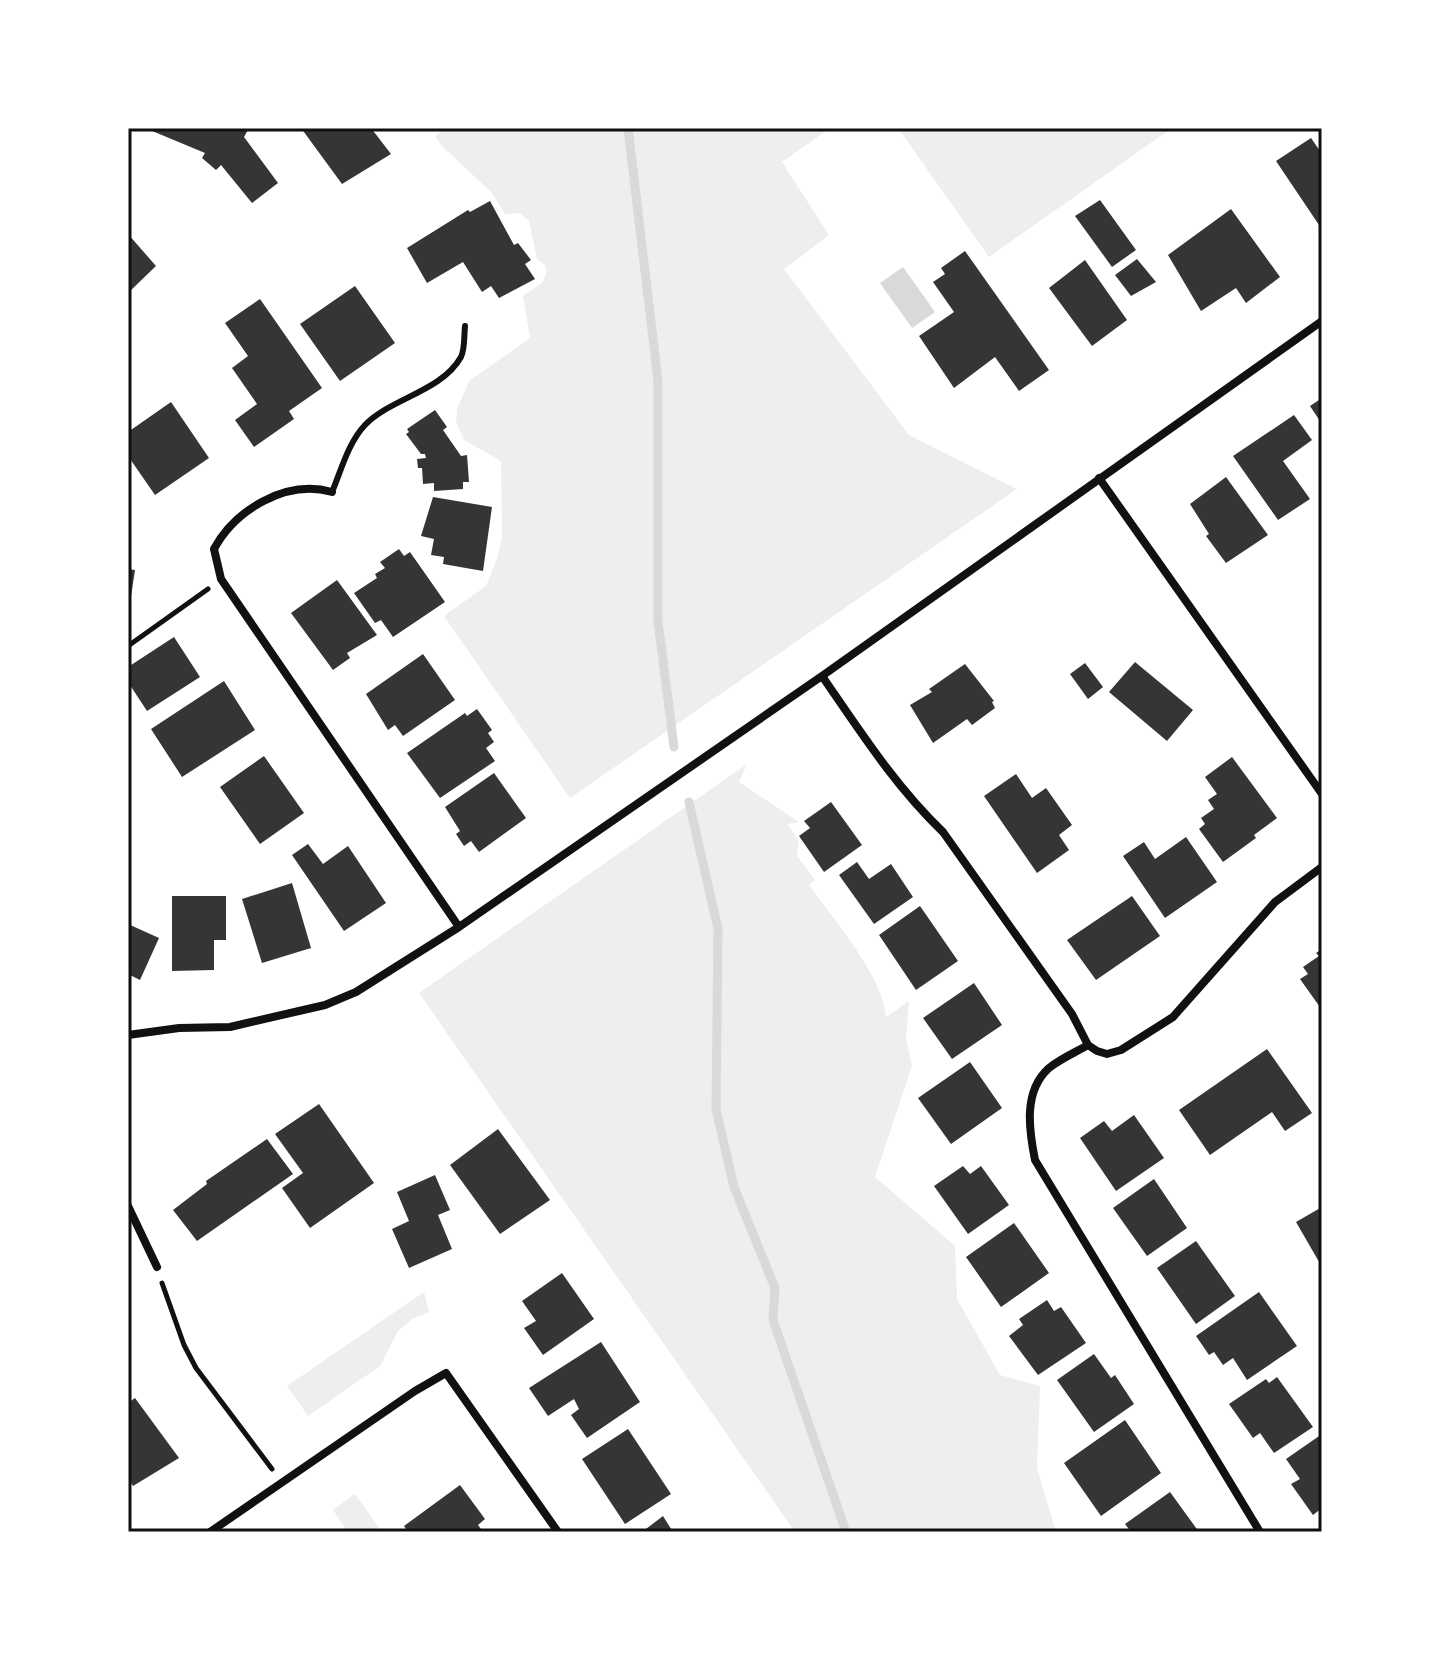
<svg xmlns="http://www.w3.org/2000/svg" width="1450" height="1660" viewBox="0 0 1450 1660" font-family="'Golos Text',sans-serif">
<rect width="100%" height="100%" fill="#fff"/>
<path fill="#eee" d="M446 128H830L782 162 829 235 784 269 909 435 1017 489 570 798 444 616 486 586 498 556 502 537 501 461 464 440 456 422 457 409 469 381 530 338 523 296 542 283 547 272 545 265 537 259 529 221 520 213 505 214 492 193 442 146 435 136Z
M898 128H1172L989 257Z
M747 764 739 782 799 822 788 824 799 841 797 856 815 880 809 885C833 918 884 978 886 1017L909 1001 906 1039 912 1066 875 1177 955 1246 957 1299 1000 1375 1040 1386 1037 1468 1056 1532H795L419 993Z
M424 1292 429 1312 412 1319 398 1331 380 1366 308 1416 287 1386Z
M355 1494 382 1532H348L333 1510Z"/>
<path fill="#d9d9d9" d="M903 267 935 312 912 328 880 283Z"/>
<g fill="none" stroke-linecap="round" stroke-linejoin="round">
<path stroke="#d9d9d9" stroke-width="9" d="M628 128 658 381V621L674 747
M689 802 718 929 716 1109 734 1187 775 1288 773 1320 846 1532"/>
</g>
<path fill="#353535" d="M145 128H249L244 137 278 183 252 203 221 165 216 170 202 158 205 153Z
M301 128H371L391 154 342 184Z
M1311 138 1322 154V223L1319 225 1276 161Z
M1100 200 1136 250 1112 267 1075 216Z
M490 201 514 245 518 243 531 260 525 264 535 279 499 298 491 286 482 292 463 262 427 283 407 248 468 210 470 212Z
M1231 209 1280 277 1246 303 1236 288 1201 311 1168 255Z
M128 234 156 266 128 293Z
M965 251 1049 370 1019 391 995 357 954 388 919 336 954 312 933 282 945 274 941 268Z
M1137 259 1156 282 1131 296 1115 275Z
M1085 260 1127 320 1092 346 1049 288Z
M355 286 395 343 340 381 300 324Z
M260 299 322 388 289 411 294 419 254 447 235 420 257 404 232 368 248 356 225 323Z
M1322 398V424L1310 406Z
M171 402 209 458 155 495 128 456V432Z
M435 410 447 427 443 430 461 456 467 455 469 482H463V489L434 491V483L423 484 422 468H418L417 459 426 458 425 454H421L406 434 409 432 407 429Z
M1294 415 1312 440 1283 461 1310 499 1278 520 1233 456Z
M1226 477 1268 535 1226 563 1206 536 1209 534 1190 504Z
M433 497 492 507 483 571 443 564 444 557 431 555 434 539 421 536Z
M399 549 404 556 410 552 445 602 393 637 381 620 375 623 354 593 377 578 375 574 385 568 380 562Z
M128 569 135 570 130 603H128Z
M337 580 377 635 347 653 350 658 333 670 291 613Z
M174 637 200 677 147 711 128 682V667Z
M423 654 455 700 403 736 395 725 388 730 366 694Z
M1135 662 1193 710 1167 741 1109 692Z
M1085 663 1103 687 1088 699 1070 674Z
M965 664 994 701 992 702 995 708 972 725 967 719 933 743 910 705 932 692 929 689Z
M224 681 255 730 182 777 151 729Z
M477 709 492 730 488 733 494 742 486 748 495 761 440 798 407 753 465 713 467 716Z
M264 756 304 813 260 844 220 787Z
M1232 757 1277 818 1254 835 1256 838 1223 862 1199 829 1205 824 1201 818 1214 809 1208 800 1217 794 1205 777Z
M494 773 526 818 479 852 471 841 464 846 456 834 460 831 445 807Z
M1016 774 1032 798 1046 788 1072 825 1059 835 1069 850 1037 873 984 796Z
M831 802 862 845 824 872 799 836 810 828 804 821Z
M1186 837 1217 882 1165 918 1123 856 1144 842 1155 859Z
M308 844 323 864 348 846 386 903 344 931 292 855Z
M857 862 869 879 891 864 913 897 874 924 839 875Z
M292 883 311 948 262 963 242 899Z
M172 896H226V940H214V970L172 971Z
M1132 896 1160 936 1096 980 1067 940Z
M920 906 958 961 916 990 879 935Z
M128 924 159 938 140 980 128 974Z
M1322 949V1010L1300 979 1308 974 1303 967 1319 956 1316 953Z
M974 983 1002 1025 952 1059 923 1018Z
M1267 1049 1312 1113 1285 1131 1272 1112 1210 1155 1179 1110Z
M970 1062 1002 1108 951 1144 918 1098Z
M319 1104 374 1183 310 1228 282 1188 303 1173 275 1134Z
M1134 1115 1164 1158 1116 1191 1080 1138 1104 1121 1112 1131Z
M498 1129 550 1200 500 1234 450 1165Z
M267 1139 293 1174 197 1241 173 1210 207 1184 206 1181Z
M963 1166 970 1174 981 1166 1009 1205 968 1234 934 1186Z
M435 1175 450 1210 438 1215 452 1249 409 1268 392 1229 409 1221 397 1192Z
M1154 1179 1187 1228 1147 1256 1113 1208Z
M1322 1207V1267L1296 1222Z
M1014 1223 1049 1273 1001 1307 966 1257Z
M1196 1241 1235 1296 1196 1324 1157 1268Z
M562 1273 594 1319 543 1355 524 1328 536 1321 522 1301Z
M1259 1292 1297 1346 1247 1380 1233 1358 1223 1365 1214 1352 1209 1355 1196 1336Z
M1047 1300 1054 1311 1061 1307 1086 1343 1038 1375 1009 1336 1023 1325 1019 1319Z
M601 1342 640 1402 587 1438 571 1415 579 1409 574 1399 548 1416 529 1388Z
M1094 1354 1111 1378 1115 1375 1134 1404 1094 1432 1057 1380Z
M1277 1377 1313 1427 1274 1453 1260 1433 1253 1438 1229 1404 1266 1379 1269 1383Z
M135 1398 179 1458 133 1486 128 1478V1403Z
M1125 1420 1161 1473 1101 1516 1064 1463Z
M628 1429 671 1494 625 1524 582 1459Z
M1322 1434V1508L1313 1515 1291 1484 1300 1479 1286 1459Z
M460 1485 485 1519 478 1525 483 1532H408L404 1526Z
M1170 1492 1199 1532H1131L1125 1524Z
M663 1516 673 1532H642Z"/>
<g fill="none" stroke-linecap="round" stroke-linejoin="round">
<path stroke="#111" stroke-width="5" d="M128 646 208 589
M162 1283 184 1345 196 1368 272 1469"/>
<path stroke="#111" stroke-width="6" d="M332 492C341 471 348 443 365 425 391 398 441 392 461 357 465 349 464 335 465 326"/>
<path stroke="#111" stroke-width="8" d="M1099 478 1322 794
M332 492C286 479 235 510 214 549L221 579 459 927
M822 676C860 731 895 786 943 832L1072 1014 1088 1045 1097 1051 1107 1054 1121 1050 1173 1017 1275 902 1322 867
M128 1035 179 1028 230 1027 325 1005 356 992 459 927 822 676 1322 321
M1088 1045C1076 1052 1060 1059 1049 1068 1023 1091 1029 1130 1035 1160L1260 1532
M128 1206 157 1267
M210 1532 415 1391 446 1373 558 1532"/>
</g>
<rect width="1450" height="1660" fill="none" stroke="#ffffff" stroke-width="260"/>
<rect x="130" y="130" width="1190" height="1400" fill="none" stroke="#111" stroke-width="3"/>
</svg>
